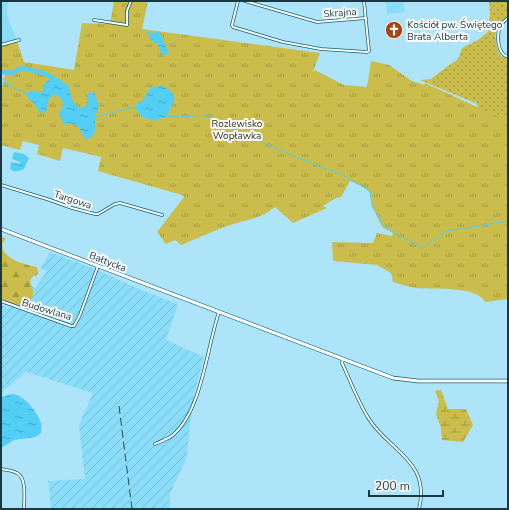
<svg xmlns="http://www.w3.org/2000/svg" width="509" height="510" viewBox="0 0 509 510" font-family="'Nunito Sans',sans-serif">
<defs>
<pattern id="industrial-furrows" width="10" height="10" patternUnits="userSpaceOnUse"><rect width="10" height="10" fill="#8adcf9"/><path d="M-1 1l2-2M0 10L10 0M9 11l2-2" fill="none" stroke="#76bed7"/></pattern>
<pattern id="grass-dots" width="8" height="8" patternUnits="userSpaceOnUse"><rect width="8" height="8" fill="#cabd4c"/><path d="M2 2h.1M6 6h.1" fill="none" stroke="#a39b41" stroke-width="1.8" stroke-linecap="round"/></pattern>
<pattern id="forest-firs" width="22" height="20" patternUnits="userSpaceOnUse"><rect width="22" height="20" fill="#cabd4c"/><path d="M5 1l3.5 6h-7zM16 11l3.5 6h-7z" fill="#a39b41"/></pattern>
<pattern id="wetland-marsh" width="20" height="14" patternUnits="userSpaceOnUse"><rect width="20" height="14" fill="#cabd4c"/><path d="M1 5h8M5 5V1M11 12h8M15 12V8" fill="none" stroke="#a39b41"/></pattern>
<pattern id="park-tufts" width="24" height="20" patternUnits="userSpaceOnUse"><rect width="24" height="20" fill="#cabd4c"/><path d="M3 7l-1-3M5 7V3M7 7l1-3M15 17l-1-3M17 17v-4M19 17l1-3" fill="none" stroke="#a39b41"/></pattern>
<pattern id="water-ripples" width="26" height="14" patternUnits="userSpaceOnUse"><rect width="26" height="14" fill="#53cef6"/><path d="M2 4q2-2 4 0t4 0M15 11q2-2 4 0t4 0" fill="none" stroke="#44a8c9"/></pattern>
</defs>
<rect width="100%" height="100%" fill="#ade4f9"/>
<path fill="#8adcf9" d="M1 1H8L7 15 17 41 1 45Z
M386 1H403L405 12 387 14Z"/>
<path fill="url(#industrial-furrows)" d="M50 252 97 270 146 292 178 304 166 340 204 357 192 403 187 457 170 494V509H51L48 481 85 479 79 425 93 393 26 372 1 393V305L8 308 29 285 35 288 47 271 41 268Z"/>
<path fill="url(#grass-dots)" d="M489 1H508V17L502 21 495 35C497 44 496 57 508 59V132L479 110 476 102 475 103 420 80 431 79 449 65 456 61 459 57 462 48 478 40 488 32 490 17Z"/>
<path fill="url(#forest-firs)" d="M1 237 6 238 2 245C4 260 24 264 37 267L38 273 37 275 32 277 30 281C34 296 35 290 29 306L31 312 1 300Z"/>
<path fill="url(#wetland-marsh)" d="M441 390 448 409H466L473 425 463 442 442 440 441 428 436 414 439 401 435 391Z"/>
<path fill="url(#park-tufts)" d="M114 1H148L142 29 320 53 313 72H314L315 70 344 85 367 87 371 61 389 65 412 81 424 85 425 83 499 117 505 118 508 124V299L485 302C476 285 435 290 417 288 409 287 401 284 393 282L391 273 377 265 333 261 332 242 373 243 377 233 392 236 393 233 382 227 373 208 370 193 364 187 350 181 341 197 336 198 323 206 327 208 293 223 275 207C261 219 244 220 227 226 211 232 196 239 181 245L175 240 166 244 157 232 184 197 182 195 98 171 101 157 63 148 60 161 37 154 39 145 23 141 20 150 1 145V94L5 73 1 72V45L17 41 24 62 74 70 82 23 110 24Z"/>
<path fill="url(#water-ripples)" d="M150 31 152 34 158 31 164 39V42L169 53 163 56 157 43H154L151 40 147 32Z
M52 77 58 78 69 86C71 96 71 103 81 108L87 105 88 93 94 92 99 105 95 117V131L92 137 86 140C80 130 77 120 64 125L59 113C66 105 63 98 54 94L49 99 46 112 40 113 34 103 28 99 26 93 32 90 38 93 43 91V85Z
M162 85 172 92 175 99 167 116 155 121 142 117 134 107 144 99 150 88Z
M14 152 24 154 29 158 24 169C19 171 14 173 10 169L11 162 20 164V162L12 159Z
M12 394C24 395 37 411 41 423 42 426 41 429 41 433L35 437 14 440 1 448V397Z"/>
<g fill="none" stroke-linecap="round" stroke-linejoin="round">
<path stroke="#53cef6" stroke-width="1" d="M1 77 10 86 27 93
M166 116 179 117 208 115 240 133 313 164 341 174 370 191 372 206 386 228 422 248 447 231 508 221
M95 117 134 107"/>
<path stroke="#53cef6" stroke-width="4.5" d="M1 72 12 73 22 68 43 73 52 77"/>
<defs>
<path id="minor" d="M238 1 232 25 233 27 283 42 321 49 367 52 369 51 364 1
M245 1 317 22 366 18
M508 18C505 20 503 22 501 25 496 34 497 54 508 57
M94 20 127 25V11L131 1
M1 45 19 40
M1 185 50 200 72 208 95 214H98L115 204 120 203 162 215
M1 301 71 326H74L80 315 98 266
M343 359 342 363C351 382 358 402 369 419 389 451 431 461 419 509
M155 444C161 441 169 439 174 434 202 409 207 347 219 312
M1 469C6 470 12 470 17 473 27 478 24 499 24 509"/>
<path id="secondary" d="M1 229 393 378 418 381H508"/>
</defs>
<use href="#minor" stroke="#126178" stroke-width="3.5"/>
<use href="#secondary" stroke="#126178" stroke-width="4.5"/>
<use href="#minor" stroke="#fff" stroke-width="2"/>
<use href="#secondary" stroke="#fff" stroke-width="3"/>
<path stroke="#2b4c57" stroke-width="1" stroke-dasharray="8 4" stroke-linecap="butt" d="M119 406 132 509"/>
</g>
<defs>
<symbol id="church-disc" viewBox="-11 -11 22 22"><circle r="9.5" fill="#a84411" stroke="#fbfbfb"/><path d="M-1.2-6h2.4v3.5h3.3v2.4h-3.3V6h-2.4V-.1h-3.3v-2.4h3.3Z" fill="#fff"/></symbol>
</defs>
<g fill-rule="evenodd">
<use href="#church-disc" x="384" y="20" width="20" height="20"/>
</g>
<g text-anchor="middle" stroke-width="4" stroke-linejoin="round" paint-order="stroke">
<g font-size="10" fill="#1a3842" stroke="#fbfbfb">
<text transform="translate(340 12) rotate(-4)" y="4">Skrajna</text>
<text transform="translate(73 199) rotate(18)" y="4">Targowa</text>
<text transform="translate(108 261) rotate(21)" y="4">Bałtycka</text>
<text transform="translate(47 309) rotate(17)" y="4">Budowlana</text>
</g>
<g font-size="10" fill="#1a3842" stroke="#fbfbfb" text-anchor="start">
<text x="407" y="28">Kościół pw. Świętego<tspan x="407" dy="12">Brata Alberta</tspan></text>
</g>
<g font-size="10" fill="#36341d" stroke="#fbfbfb">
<text x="237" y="127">Rozlewisko<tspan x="237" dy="12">Wopławka</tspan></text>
</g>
</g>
<rect width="509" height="510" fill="none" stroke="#1a3842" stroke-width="4"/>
<path d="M369 490v6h74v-6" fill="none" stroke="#1a3842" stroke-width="2"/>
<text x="375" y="490" font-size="12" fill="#1a3842" stroke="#fbfbfb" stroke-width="3" paint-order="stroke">200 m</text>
</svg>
